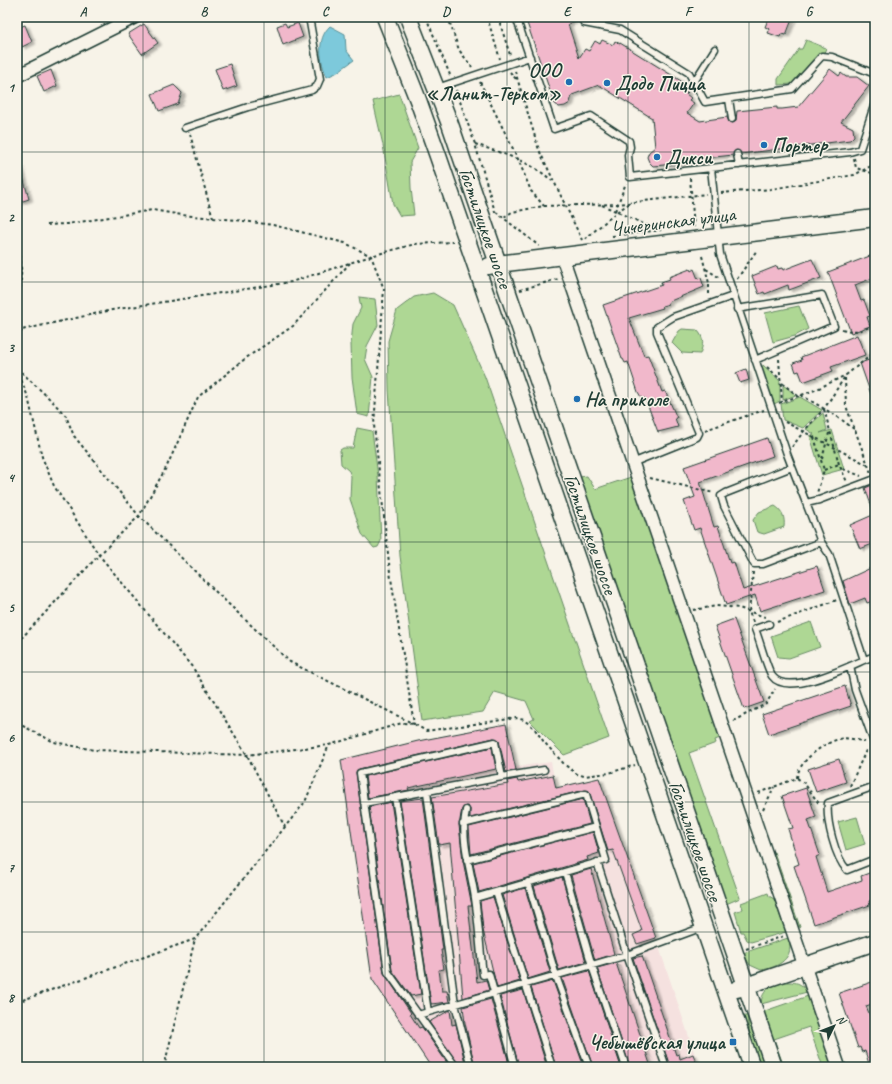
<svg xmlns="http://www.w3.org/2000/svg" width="892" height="1084" viewBox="0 0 892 1084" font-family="Caveat,sans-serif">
<defs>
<filter id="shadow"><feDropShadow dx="3.5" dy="2" stdDeviation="1" flood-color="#0004"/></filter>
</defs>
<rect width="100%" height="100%" fill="#f7f3e8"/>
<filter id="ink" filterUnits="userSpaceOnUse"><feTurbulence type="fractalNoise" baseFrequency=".025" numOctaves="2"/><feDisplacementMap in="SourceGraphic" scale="8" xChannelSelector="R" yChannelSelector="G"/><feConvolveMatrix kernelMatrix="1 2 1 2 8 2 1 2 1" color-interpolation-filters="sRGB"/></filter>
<g filter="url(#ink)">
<path fill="#f5e1df" d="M506 724 515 767 551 762 556 788 599 778 656 938 699 1067H431L372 979 344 771 418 741Z"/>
<path fill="#aed794" stroke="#668a64" d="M806 40 826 48 824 53C809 58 804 74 792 84L778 85V79L799 49H802Z
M399 94 418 148 410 162 411 188 414 215 400 216 393 204 383 145 373 101Z
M433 293 453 305 485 377 609 738 564 755 530 721 534 719 526 701 495 692 483 712 422 721 400 556 389 390 388 341 397 310 414 297Z
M359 297 375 299 378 325 367 346 365 359 373 377 369 417 357 414 352 377 351 344 353 324 361 308Z
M799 306 808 329 795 336 773 342 765 313Z
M682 329 697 330C705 338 703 345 700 354L682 353 672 343 679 331Z
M763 365 780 381V401L774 404 762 371Z
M783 385 796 395 783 400Z
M800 397 822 410 803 428 783 420 781 404Z
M823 413 827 430 820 433 832 430 844 469 822 475 810 436 814 434 806 429Z
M357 428 372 431 378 476 381 541 378 547 374 548 362 534 350 499 351 476 349 471 341 464 340 450 343 448H353Z
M587 476 595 489 631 477 720 738 715 740 716 743 689 753 740 898 726 904 579 477Z
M775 506C783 511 785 518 784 527L764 534 757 532 753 520 759 512Z
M811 622 820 647 789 658 778 657 771 636Z
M857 817 865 844 846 850 838 822Z
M774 852 800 927 797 928 771 853Z
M768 893 769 896 774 899 786 932 751 942 747 940 743 932H741L735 912 743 909 741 903Z
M788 938C796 957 778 968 761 970L750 965 743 953Z
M785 982C794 982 802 982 807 992L761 1004C762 988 772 986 785 982Z
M808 996 833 1067H823L809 1027 774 1039 784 1067H781L762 1012Z
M749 1015 767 1067H759L742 1017Z"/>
<path fill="#7dc9db" stroke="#579198" d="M330 26 345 34 346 50 354 60 336 73 327 77C320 62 316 39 330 26Z"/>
<path fill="#f1b8cb" stroke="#1f3d34" filter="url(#shadow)" d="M525 17H577V20L568 24 579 58 585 49 589 51 595 41 600 44 602 40 613 45 615 41 620 44V43L681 81 680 83 685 86 683 89 688 92 686 94 691 98 689 100 694 103 687 113 700 121 727 117 729 122 732 123 736 120 737 111 777 107V109H782L798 107 830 69 839 76 841 73 846 77H857L869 86 841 122 853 128 854 136 850 140 741 154 737 150 733 155 706 158V161L653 166 649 162 647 157 649 152 655 147 652 118 599 85 572 95 570 103 565 106 559 107 554 103Z
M769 17H793L786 35 781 34 780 37 768 33 770 29 765 27Z
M285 23 287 27 298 23 303 37 283 45 277 26Z
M144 24 158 43 142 54 128 34Z
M25 25 32 42 22 47 17 36V28Z
M230 64 237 86 223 91 215 69Z
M51 70 57 86 44 92 37 76Z
M174 85 182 93 178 104 159 111 152 94Z
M20 166 29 199 17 203V167Z
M875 254V277L855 285 861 301 864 300 870 316 867 317 870 326 851 333 828 272Z
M812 259 821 278 789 290 788 285 765 294 764 292 759 294 752 276 777 266 778 269 782 268 783 270Z
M690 269 691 271 694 269 698 279 701 278 704 287 668 302 669 304 662 306 663 308 629 318 644 356 648 355 662 392 665 391 677 418H675L678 427 658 432 645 398 642 399 638 392 628 362 625 363 623 359H622L603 305 662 285 661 282 670 279 669 277Z
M857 335 865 355 831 367 833 371 803 382 799 371 796 372 793 363 802 360 801 357Z
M875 358V403H874L860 363Z
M746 369 749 380 740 383 736 373Z
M767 438 773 456 700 482 714 527 718 526 730 563 734 562 743 590 817 566 825 590 760 611 755 595 726 605 700 528 694 530 684 501 695 497 684 467Z
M875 484V512L874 513 865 488Z
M875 514V543L860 549 850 525Z
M875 566V600L867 603 865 598 850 604 843 581Z
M734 619 764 702 744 709 715 626Z
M845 686 851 706 769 734 762 714Z
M506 724 516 770 506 772 499 741 494 738 359 769 356 772 384 973 411 1013 410 1014 419 1028 422 1027 450 1067H431L372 979 341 760 418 741Z
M492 747 496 769 408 788 409 790 368 798 365 776Z
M839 759 846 782 816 792 808 769Z
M553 775 556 788 599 778 656 938 637 944 633 935 642 931 613 850 608 851 589 791 585 790 470 818V809L465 806 462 809 459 825 463 861 472 906H468L477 982 486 980 489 990 463 998 450 843 439 845 432 797 508 784 507 781 517 779 518 782Z
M806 788 816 817 808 820 820 855 816 857 827 892 862 880 861 876 875 871V899L869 901 870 905 814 924 794 866 799 864 788 829 793 828 782 796Z
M423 798 443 950H441L444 969 439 970 442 991H447L449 1002 431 1004 400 801Z
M583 799 590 824 471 854 469 827Z
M391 802 421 994 411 996 392 970 369 807Z
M593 832 599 853 587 857 588 860 479 892 473 863Z
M591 869 614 954 595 960 571 875Z
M562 877 586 962 559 970 534 886Z
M525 888 550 972 528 979 502 895Z
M493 897 520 981 497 988 483 930 480 901Z
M642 956 676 1055 679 1054 680 1059 693 1054 698 1067H670L633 958Z
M616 963 651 1067H630L597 968Z
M589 971 621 1067H593L562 978Z
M553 981 584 1067H556L531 987Z
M875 981V1003L866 1006 875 1027V1067H870L865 1051 862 1052 860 1047 858 1048 839 993Z
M523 990 547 1067H519L500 996Z
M491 999 510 1067H475L465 1023 463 1007Z
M450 1010 452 1025 456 1024 466 1067H460L429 1022Z"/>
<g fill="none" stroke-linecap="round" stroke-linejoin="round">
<defs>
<path id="lane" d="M516 17 554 129 591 116 629 141 630 147 628 155 630 177 711 168 720 254 787 454 806 503 819 500 875 479
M581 17 584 23 620 30 689 73 705 102 792 89 822 56 832 57 875 74
M694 82 715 49
M437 88 530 57
M729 99 732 119
M185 128 248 107 312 90 317 86 320 79 309 17
M737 154 739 165
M711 168 850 152 860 149 875 103
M737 309 822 295 834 326 755 360
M632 463 697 437 699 433 657 332V327L673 317 733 296
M792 467 726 493 721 496 724 506 754 564H763L821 542
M806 503 821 542 829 554 864 660 875 656
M769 624 755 629C760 641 766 666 772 676 787 697 846 668 864 660
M850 666 855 690 875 745
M875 786 828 803C826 821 835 857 847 870L875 859
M427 792 455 1004 471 1067
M395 797 428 1012
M364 803 502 777
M466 810C460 840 471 869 475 898 479 924 480 950 483 975L489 974 515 1067
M463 824 586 794 606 860 475 898
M467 860 596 827
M597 862 627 955 666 1067
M565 872 592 966 626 1067
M528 882 556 976 589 1067
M496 892 552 1067
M418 1015 627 955 703 927
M456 1067 388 972 360 773 495 742 502 777 544 770"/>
<path id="street" d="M17 76 135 17
M562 256 839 1067"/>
<path id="secondary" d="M385 17 418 100 438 156 752 1067
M408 17 450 124 774 1067
M489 266 498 264 875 218
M737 989 875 942"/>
</defs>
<use href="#lane" stroke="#1f3d34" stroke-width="9"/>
<use href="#street" stroke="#1f3d34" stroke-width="15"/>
<use href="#secondary" stroke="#1f3d34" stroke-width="19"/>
<path stroke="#1f3d34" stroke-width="2" stroke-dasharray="3 3" stroke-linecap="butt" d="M426 17 450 75
M448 17 459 50 472 67
M487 17 500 59
M498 17 510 55
M515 71 539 150 582 240
M510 72 516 79
M480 82 518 159 531 191 544 206
M456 90 475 144 496 215
M190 134 213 218
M475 144C503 154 531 161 552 181
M854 158 856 168 875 174
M690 178 694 227
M721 193 771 189 854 175 875 164
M602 205 655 229
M615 211 626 183
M496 212 539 246
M504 217 512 212 544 206 618 204 706 194
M17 231C22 259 23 283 17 311
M612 236 661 230
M585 239 618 211 630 203
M702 256 709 283V296
M706 269 720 278
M737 279 757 250
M520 290 558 279
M842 329C855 333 863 330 875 325
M17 331 112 310 291 282 371 256 415 244 453 242
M17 336 22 331
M779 359 782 402
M767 367 780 379
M17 368 52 401 66 416 74 436 139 516 217 593 290 662 414 724 390 572 374 425 384 289 371 256 345 243 273 225 236 220 182 215 153 210 67 224 45 225
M17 369 28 397 42 457 54 486 99 555 193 668 247 755 285 827
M845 378 846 406 871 473
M782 383 798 396
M801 395 838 417 854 429
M779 403 815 390 846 375
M824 409 839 464 847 482
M785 422 868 465
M705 430 764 410
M814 437 824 470 817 493
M792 447 804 431 824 409 846 375 875 352
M822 459 829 433
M843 469 861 476
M824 470 839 464
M650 478 714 493
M753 572 749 612 753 622
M693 610 716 606 739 608 765 617
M777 622 837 600
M17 643 99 555 139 516 167 466 198 397 246 358 293 326 350 263
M733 721 766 704 775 689
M17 723 54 742 94 750 247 755 329 745
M797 778C798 761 824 743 839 739 846 737 858 740 865 742
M850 786 867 748
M758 793 797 778 804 783 820 805
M763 810 774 787
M746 949 784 936
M17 1002 195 939 305 802 329 745 402 723 414 724 426 731 516 718 524 720 534 728 544 742 565 765 577 774 584 776 609 773 635 765
M164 1067 195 939"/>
<use href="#lane" stroke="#f7f3e8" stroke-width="6"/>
<use href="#street" stroke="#f7f3e8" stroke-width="12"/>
<use href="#secondary" stroke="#f7f3e8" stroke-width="16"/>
</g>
</g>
<path fill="none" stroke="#1f3d34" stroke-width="1" stroke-opacity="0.55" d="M143 17V1067M264 17V1067M385 17V1067M507 17V1067M628 17V1067M749 17V1067M17 152H875M17 282H875M17 412H875M17 542H875M17 672H875M17 802H875M17 932H875"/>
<g fill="#1f6fb2" stroke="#f7f3e8" stroke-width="1.5">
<circle cx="569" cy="82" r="4"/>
<circle cx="607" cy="83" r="4"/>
<circle cx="764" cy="145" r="4"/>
<circle cx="657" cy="157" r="4"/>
<circle cx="577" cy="399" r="4"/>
<rect x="729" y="1038" width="8" height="8" rx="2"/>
</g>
<g text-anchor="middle" stroke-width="3" stroke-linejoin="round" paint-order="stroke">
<g font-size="20" font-weight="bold" fill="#1f3d34" stroke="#f7f3e8" text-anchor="start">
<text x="561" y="77" text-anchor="end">ООО<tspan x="561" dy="23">«Ланит-Терком»</tspan></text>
<text x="615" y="90">Додо Пицца</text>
<text x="772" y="152">Портер</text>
<text x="665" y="164">Дикси</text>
<text x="585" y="406">На приколе</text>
<text x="725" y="1049" text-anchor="end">Чебышёвская улица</text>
</g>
<g font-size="20" fill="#1f3d34" stroke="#f7f3e8">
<text transform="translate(673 221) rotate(-7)" y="7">Чичеринская улица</text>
<text transform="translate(486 228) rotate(71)" y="7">Гостилицкое шоссе</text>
<text transform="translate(591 534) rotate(71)" y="7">Гостилицкое шоссе</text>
<text transform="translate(696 841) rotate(71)" y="7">Гостилицкое шоссе</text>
</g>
</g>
<rect width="892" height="1084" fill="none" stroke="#f7f3e8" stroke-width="44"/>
<g transform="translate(834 1026) rotate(47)" stroke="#f7f3e8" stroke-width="3" paint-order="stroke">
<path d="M0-3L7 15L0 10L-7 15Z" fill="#1f3d34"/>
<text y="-6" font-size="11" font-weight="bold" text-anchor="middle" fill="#1f3d34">N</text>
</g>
<rect x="22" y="22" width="848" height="1040" fill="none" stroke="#1f3d34" stroke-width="1.5"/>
<g font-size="13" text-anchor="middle" font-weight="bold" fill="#1f3d34">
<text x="83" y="16">A</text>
<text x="204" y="16">B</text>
<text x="325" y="16">C</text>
<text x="446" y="16">D</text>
<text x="567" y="16">E</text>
<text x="688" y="16">F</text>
<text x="809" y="16">G</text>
<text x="11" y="92">1</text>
<text x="11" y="222">2</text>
<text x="11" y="352">3</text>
<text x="11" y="482">4</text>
<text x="11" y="612">5</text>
<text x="11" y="742">6</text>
<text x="11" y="872">7</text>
<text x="11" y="1002">8</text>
</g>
</svg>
